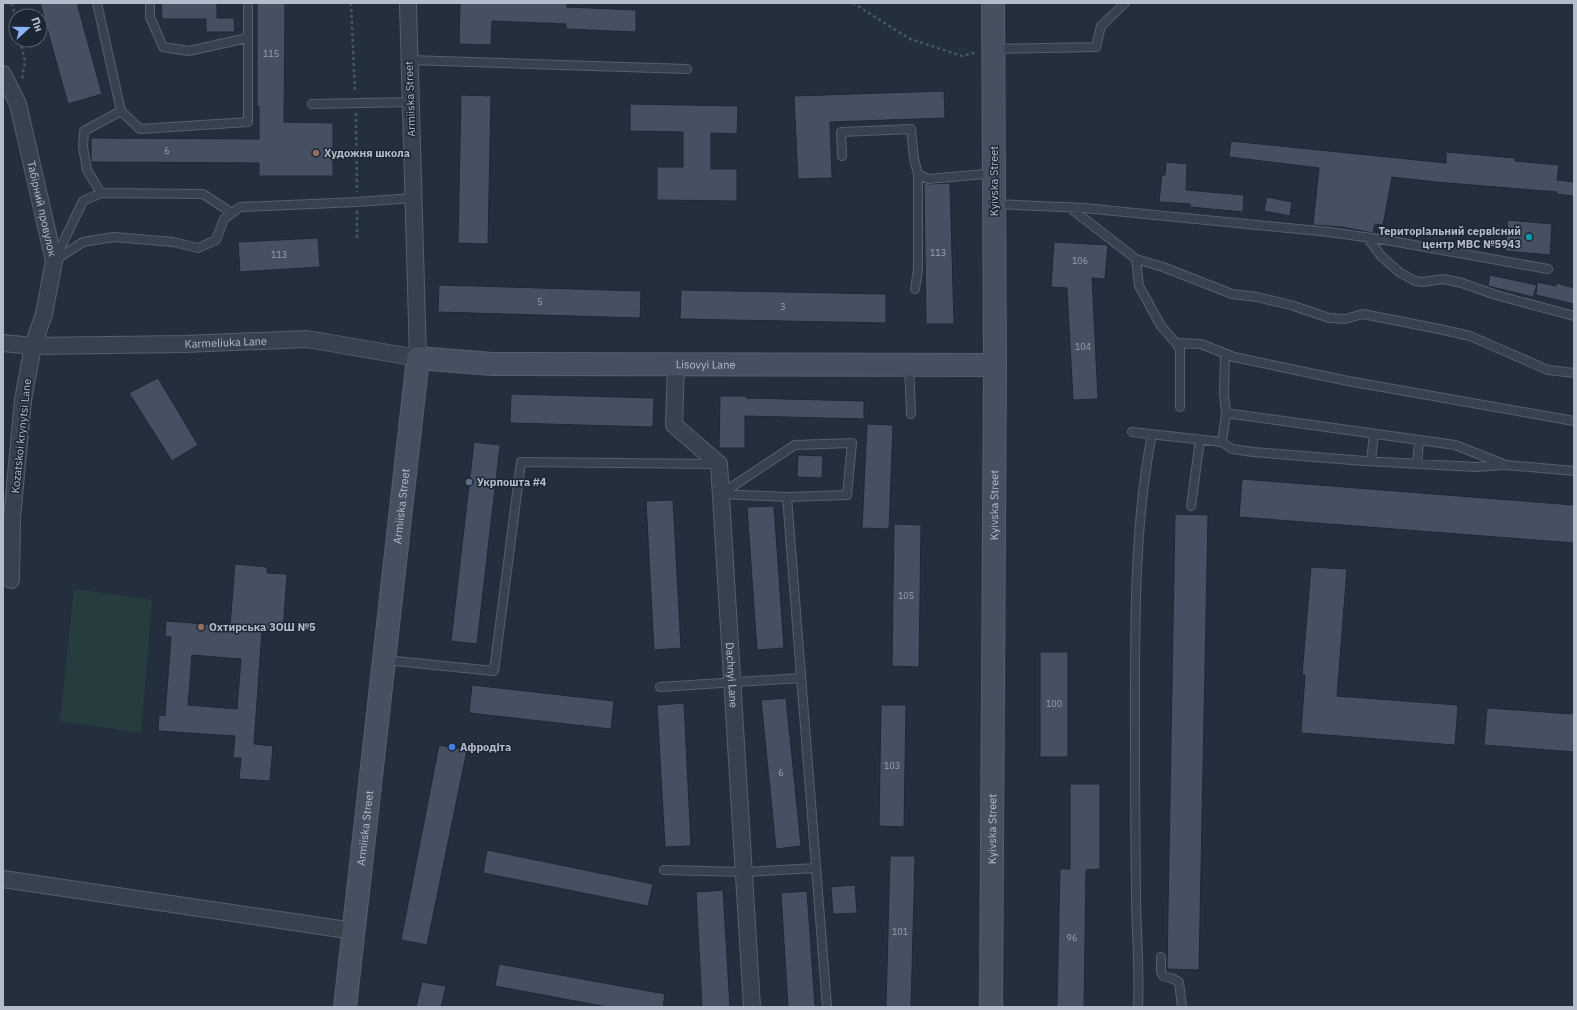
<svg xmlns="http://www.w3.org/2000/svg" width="1577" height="1010" viewBox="0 0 1577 1010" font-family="'IBM Plex Sans',sans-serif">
<rect width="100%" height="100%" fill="#242f3e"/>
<path fill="#263c3f" d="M74 589 152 600 141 733 60 721Z"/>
<path fill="#455162" stroke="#1f2835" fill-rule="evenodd" d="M40 3H77L102 94 68 104Z
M161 3H217V18H234L235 32H206V19H162Z
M257 3H285L284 122 333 123V176H259V163L91 162V138L259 139V106H257Z
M460 3H567V7L636 10V32L566 29V24L492 21 491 45 459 44Z
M944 91 945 118 830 122 832 178 798 179 794 96Z
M461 95 491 96 488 244 458 243Z
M630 104 738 106 737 134 711 133V169H737V201L657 200V167H683V132L630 131Z
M1231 141 1446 163V152L1515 158V161L1559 165 1557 180 1574 182V196L1556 194 1557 192 1436 182 1392 177 1383 225 1375 224 1373 233 1342 227 1313 225 1319 168 1229 157Z
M1166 162 1187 164 1186 190 1244 195 1243 212 1190 207V204L1159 202 1162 175H1165Z
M924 183 928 184 950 183 954 324H926Z
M1267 197 1292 202 1290 216 1264 211Z
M1508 220 1552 224 1550 255 1505 251Z
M318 238 320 267 240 272 238 242Z
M1054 242 1108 245 1105 279 1092 278 1098 399 1073 400 1067 288 1051 287Z
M1490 275 1537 285 1533 297 1488 286Z
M1537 282 1556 286 1557 283 1574 288V304L1536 295Z
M439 285 641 291 640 318 438 312Z
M681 290 886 294V323L680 319Z
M158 378 198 445 172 461 129 393Z
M511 394 654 398 653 427 510 423Z
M720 396H746V398L864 401V419L745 416V448H719Z
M867 424 893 425 889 529 862 528Z
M474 442 500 445 477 644 451 641Z
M798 455 823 456 822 478 797 477Z
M1242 479 1574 505V543L1239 517Z
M673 500 681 648 654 650 646 501Z
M774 506 784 648 757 650 747 507Z
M1175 514 1208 515 1199 970 1167 969Z
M894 524 921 525 919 667 892 666Z
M235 564 267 567V573L287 574 283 632 262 630 254 744 273 746 270 781 239 779 241 758H233L235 736 158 731 159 715 165 716 171 637 165 636 166 621 230 626ZM192 655 241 659 237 709 188 705Z
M1311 567 1347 569 1337 696 1458 705 1455 745 1301 733 1305 675H1302Z
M1040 652H1068V757H1040Z
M472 685 614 701 611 729 469 713Z
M786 698 801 846 776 849 761 700Z
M684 703 691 846 665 847 657 705Z
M881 705H906L904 827 879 826Z
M1487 708 1574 714V752L1484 745Z
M439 745 467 750 427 945 401 940Z
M1070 784H1100V869L1086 870 1084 1007H1057L1060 869H1070Z
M487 850 653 884 648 906 483 873Z
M890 856H915L911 1007H886Z
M855 885 857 913 833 914 831 887Z
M723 890 730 1007H702L696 892Z
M807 891 815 1007H788L781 893Z
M499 964 665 994 663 1007H607L495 986Z
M422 982 446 986 441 1007H416Z"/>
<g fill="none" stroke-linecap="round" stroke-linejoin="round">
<defs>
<path id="lane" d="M97 3 121 111 140 129 248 122V3
M150 3V17L163 47 189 51 247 38
M994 49 1096 47 1101 26 1125 3
M409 60 687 69
M312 104 411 102
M842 156 841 132 911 129 914 159 918 174 928 179 985 174
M101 193 87 170 83 147 84 131 121 111
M995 204 1084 208 1329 232 1386 240 1548 269
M1069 207 1136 259 1163 267 1232 294 1257 297 1291 305 1329 318 1345 319 1363 314 1439 329 1470 336 1548 370 1574 373
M1367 237 1381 256 1399 272 1415 281 1423 282 1443 279 1462 283 1496 295 1574 316
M55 259 83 201 101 193 203 194 232 213
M1136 259 1139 286 1161 326 1176 343 1201 344 1234 357 1348 381 1574 421
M54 261 83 242 114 237 173 242 198 248 216 240 224 219 240 207 357 202 413 198
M915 289 918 269V174
M1176 343 1180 349V407
M909 365 911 414
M1226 413 1455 445 1506 465 1574 471
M1132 432 1222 442 1226 413 1224 394 1225 354
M1222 442 1232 449 1253 452 1365 461 1476 467 1502 465
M1371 461 1374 434
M1417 464 1419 441
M721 494 787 497 827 1007
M721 494 795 445 852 443 847 495 787 497
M1191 506 1200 440
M385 660 494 671 521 462 717 464
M660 687 801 678
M664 870 744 872 816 868
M1161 957V972L1163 976 1171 978 1179 982 1182 1007
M1138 1007C1140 969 1136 930 1136 892 1135 828 1135 763 1135 699 1135 611 1135 521 1152 434"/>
<g id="street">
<path id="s1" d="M3 74 18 104 54 261 44 314 33 346 23 400 12 518 11 580"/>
<path id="s2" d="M3 343 33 346 185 344 307 339 418 358 408 3"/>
<path id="s3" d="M676 363 674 425 719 464 752 1007"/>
<path d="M3 879 354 931"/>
</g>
<g id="secondary">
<path id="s4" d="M345 1007 418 358 492 364 995 365"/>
<path id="s5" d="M991 1007 995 365 993 3"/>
</g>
</defs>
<use href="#lane" stroke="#565f6c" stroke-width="10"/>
<use href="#street" stroke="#565f6c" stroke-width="18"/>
<use href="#secondary" stroke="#565f6c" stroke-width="24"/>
<path stroke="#44595c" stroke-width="2.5" stroke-dasharray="3 3" stroke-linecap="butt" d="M12 3 16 21
M351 3 355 92
M853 3 910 39 962 56 977 52
M20 40 25 61 22 79
M356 113 357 192
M357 211V238"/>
<use href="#lane" stroke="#38414e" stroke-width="8"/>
<use href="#street" stroke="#38414e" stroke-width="16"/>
<use href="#secondary" stroke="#465061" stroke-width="22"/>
</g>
<g fill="#8d6e63" stroke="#1d2633" stroke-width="1.5">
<circle cx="316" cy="153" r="4"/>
<circle cx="201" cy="627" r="4"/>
</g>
<circle fill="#0f9aa8" stroke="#1d2633" stroke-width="1.5" cx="1529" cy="237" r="4"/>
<circle fill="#5c6f8a" stroke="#1d2633" stroke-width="1.5" cx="469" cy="482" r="4"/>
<circle fill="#3f7fe0" stroke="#1d2633" stroke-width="1.5" cx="452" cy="747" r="4"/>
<g text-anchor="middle" stroke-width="3" stroke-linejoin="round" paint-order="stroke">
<g font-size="9" fill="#98a1af">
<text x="271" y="57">115</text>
<text x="167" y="154">6</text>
<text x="938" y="256">113</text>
<text x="279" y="258">113</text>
<text x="1080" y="264">106</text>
<text x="540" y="305">5</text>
<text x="783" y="310">3</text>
<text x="1083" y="350">104</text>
<text x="906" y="599">105</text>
<text x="1054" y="707">100</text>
<text x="892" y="769">103</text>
<text x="781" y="776">6</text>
<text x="900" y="935">101</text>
<text x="1072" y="941">96</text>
</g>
<g font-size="11" fill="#b4bcc9" stroke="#1d2633">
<text transform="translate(410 99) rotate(-92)" y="4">Armiiska Street</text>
<text transform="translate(994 181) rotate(-90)" y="4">Kyivska Street</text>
<text dy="4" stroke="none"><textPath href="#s1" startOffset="141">Табірний провулок</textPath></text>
<text dy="4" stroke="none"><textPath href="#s2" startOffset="223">Karmeliuka Lane</textPath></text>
<text dy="4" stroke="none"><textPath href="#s4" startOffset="941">Lisovyi Lane</textPath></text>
<text transform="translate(21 436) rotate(-84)" y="4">Kozatskoi krynytsi Lane</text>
<text dy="4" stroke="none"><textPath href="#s5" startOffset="502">Kyivska Street</textPath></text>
<text dy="4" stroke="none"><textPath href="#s4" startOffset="504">Armiiska Street</textPath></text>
<text dy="4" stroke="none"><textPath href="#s3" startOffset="333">Dachnyi Lane</textPath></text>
<text dy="4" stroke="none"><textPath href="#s4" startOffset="180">Armiiska Street</textPath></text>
<text dy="4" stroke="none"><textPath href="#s5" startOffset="178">Kyivska Street</textPath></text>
</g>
<g font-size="11" font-weight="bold" fill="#b4bcc9" stroke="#1d2633" text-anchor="start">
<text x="324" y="157">Художня школа</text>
<text x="1521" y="235" text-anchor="end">Територіальний сервісний<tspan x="1521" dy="13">центр МВС №5943</tspan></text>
<text x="477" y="486">Укрпошта #4</text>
<text x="209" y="631">Охтирська ЗОШ №5</text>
<text x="460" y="751">Афродіта</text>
</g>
</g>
<rect width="1577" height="1010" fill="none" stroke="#b4bcc9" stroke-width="8"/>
<g transform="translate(28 28) rotate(69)"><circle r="19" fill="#1d2633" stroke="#59626f"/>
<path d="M0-3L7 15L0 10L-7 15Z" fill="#8ab4f8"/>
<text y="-6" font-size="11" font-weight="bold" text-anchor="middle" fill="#b4bcc9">Пн</text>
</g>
</svg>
